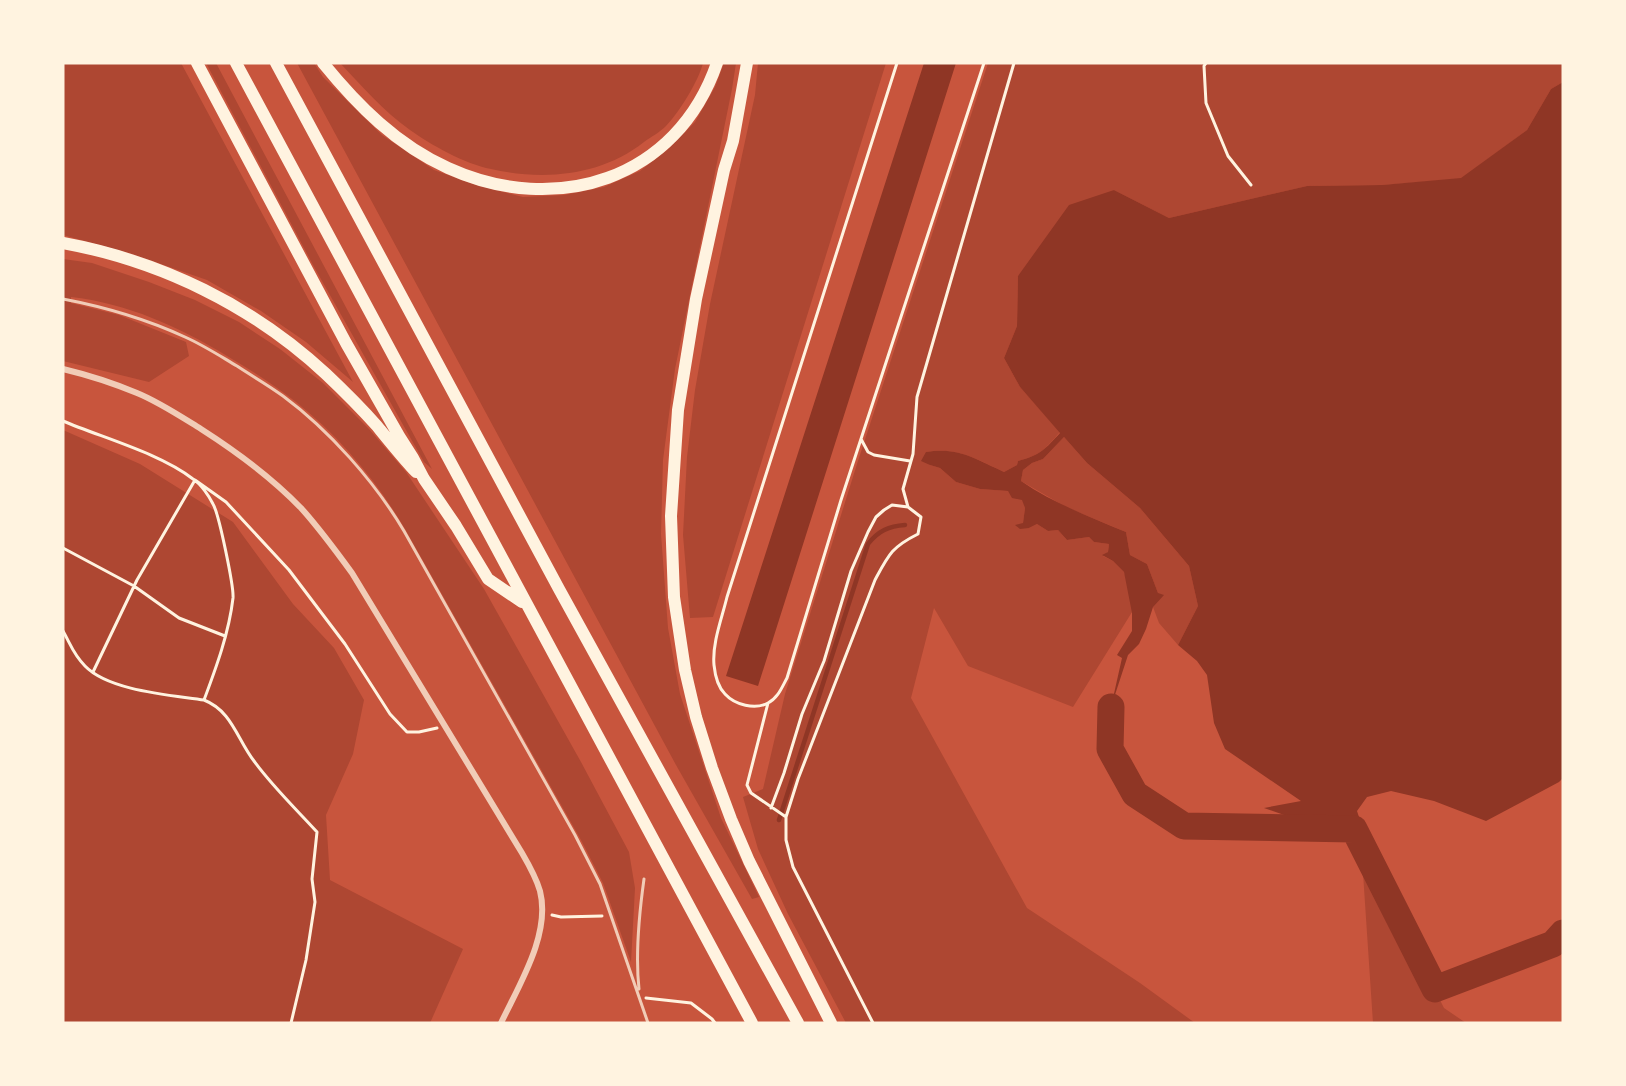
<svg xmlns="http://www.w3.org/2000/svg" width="1626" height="1086" viewBox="0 0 1626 1086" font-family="'Fira Sans Condensed',sans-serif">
<rect width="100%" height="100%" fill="#c8553d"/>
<path fill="#ae4732" d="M63 63H181L353 382 306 342 261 311 207 280 132 254 63 235Z
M206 63H216L432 469 424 462 313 265Z
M297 63H314L323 77 382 135 434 170 476 185 523 197 564 195 604 187 640 171 667 150 695 122 715 87 724 63H736L732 89 675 369 663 460 661 534 668 628 680 694 721 818 759 897 752 899 676 765Z
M340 63H703C699 80 679 113 666 126 660 132 651 137 644 142 601 176 544 181 491 169 465 164 431 145 410 130 383 111 362 86 340 63Z
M758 63H886L713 617 690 618 683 535 687 457 695 390 710 304 755 95Z
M988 63H1563V82L1551 89 1527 130 1461 179 1382 185 1307 186 1169 218 1114 190 1018 276 1017 326 1004 358 1020 387 1060 432C1045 449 1041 455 1018 461L1017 465 1004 472C976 459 958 447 926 452L930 465 940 468 956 482 980 489 1008 491 1023 500 1025 508 1023 523 1029 528 1037 524 1048 531 1058 530 1067 540 1089 537 1094 542 1109 544 1108 552 1103 556 1113 561 1124 572 1127 581 1142 596 1073 707 968 666 934 608 911 698 1027 908 1140 983 1195 1023H846L788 914 758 849 743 797 763 789 785 694 857 464Z
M63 259 92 263 149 282 195 300 239 322 280 349 323 383 369 429 406 472 484 589 581 762 629 852 635 888 631 962 603 883 581 840 405 529C377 481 339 436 296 402 274 385 251 370 227 356 180 327 126 303 71 297V303L119 315 186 342 189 356 149 382 63 361Z
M63 430 140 464 233 522 293 604 334 648 364 700 353 754 326 815 330 880 463 949 430 1023H63Z
M1064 437 1087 463 1140 508 1189 566 1198 606 1178 645 1159 623 1153 607 1158 593 1147 564 1130 555 1126 532 1066 507 1021 481 1023 470 1032 463 1043 459Z
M1361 843 1444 1008 1466 1023H1373Z"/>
<path fill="#8f3625" d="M924 63H956L758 686 726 676Z
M1563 82V778L1559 782 1486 821 1434 801 1391 791 1367 797 1357 811 1363 829H1324L1264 808 1301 801 1225 749 1214 723 1207 675 1197 661 1178 645 1198 606 1189 566 1140 508 1087 463 1064 437 1043 459 1032 463 1023 470 1021 481C1053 503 1090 517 1126 532L1130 555 1147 564 1158 593 1164 595 1153 607 1146 629 1139 644 1128 655 1111 707 1122 658 1117 655 1132 631V613L1124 572 1113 561 1102 555 1108 552 1109 544 1094 542 1089 537 1067 540 1058 530 1048 531 1037 524 1029 528 1020 529 1015 525 1023 523 1025 508 1022 500 1012 498 1008 491 980 489 956 482 940 468 930 465 921 461 926 452C959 447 975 459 1004 472L1017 465 1018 461C1041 455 1045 449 1060 433L1020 387 1004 358 1017 326 1018 276 1069 205 1114 190 1169 218 1307 186 1382 185 1461 178 1527 130 1551 89Z"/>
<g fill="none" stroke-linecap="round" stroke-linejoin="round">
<path stroke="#8f3625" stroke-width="4.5" d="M779 820 868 544C878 531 889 526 905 525"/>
<path stroke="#8f3625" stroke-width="27" d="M1111 707 1110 749 1135 794 1184 826 1354 829 1435 989 1553 944 1563 933"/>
<path stroke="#fff3e0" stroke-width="3" d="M897 63 727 597C722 618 712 643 714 665 715 675 718 687 725 694 735 705 755 710 768 703 778 698 782 687 787 678L841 500 984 63
M1206 63 1204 66 1206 103 1228 156 1251 185
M63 421C103 438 159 453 193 479 201 484 209 496 213 504 219 514 234 587 233 598 229 633 216 668 204 700 171 695 109 691 85 666 73 654 71 645 63 631
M861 439 868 452 874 455 910 461
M63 548 134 586 179 618 225 636
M93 672 137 580 195 480 226 502 289 570 345 644 390 714 407 732H419L437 728
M204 700C232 711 237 739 254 761 272 786 296 809 317 832L312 879 315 902 306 960 291 1023
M768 703 747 785 751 793 786 817
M771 808 784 773 802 714 824 661 851 571 868 532 876 517 884 510 892 505 908 507
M552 915 561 917 602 916
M646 998 691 1003 712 1019 715 1023
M873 1023 793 867 786 840V817L798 779 875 580C889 554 892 547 918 534L921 517 908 507 903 489 913 454 917 397 1014 63"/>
<path stroke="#f1ccb7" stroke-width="3" d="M63 299C105 307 146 319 185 337 203 345 220 356 237 366 252 376 268 385 283 396 329 430 375 482 404 531L575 835 600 884 648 1023
M639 989C635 953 639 915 644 879"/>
<path stroke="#f1ccb7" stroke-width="6" d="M63 369C88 375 113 383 137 393 159 402 180 416 201 429 237 452 271 477 301 508 320 529 336 551 352 573L522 853C529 865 536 877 540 891 551 934 519 985 501 1023"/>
<path stroke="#fff3e0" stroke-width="12" d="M197 63 346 343 399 436 413 458 424 479 456 526 488 579 522 602
M236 63 752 1023
M276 63 559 589 798 1023
M323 63C358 106 397 145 448 168 556 217 677 180 717 63
M747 63 733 141 724 170 696 299 678 410 671 516 674 597 685 670 696 717 712 768 731 819 749 861 831 1023
M63 243C161 261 253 306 326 374 344 391 361 408 377 426 390 442 402 457 416 472"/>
</g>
<rect width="1626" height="1086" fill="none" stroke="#fff3e0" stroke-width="129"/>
</svg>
